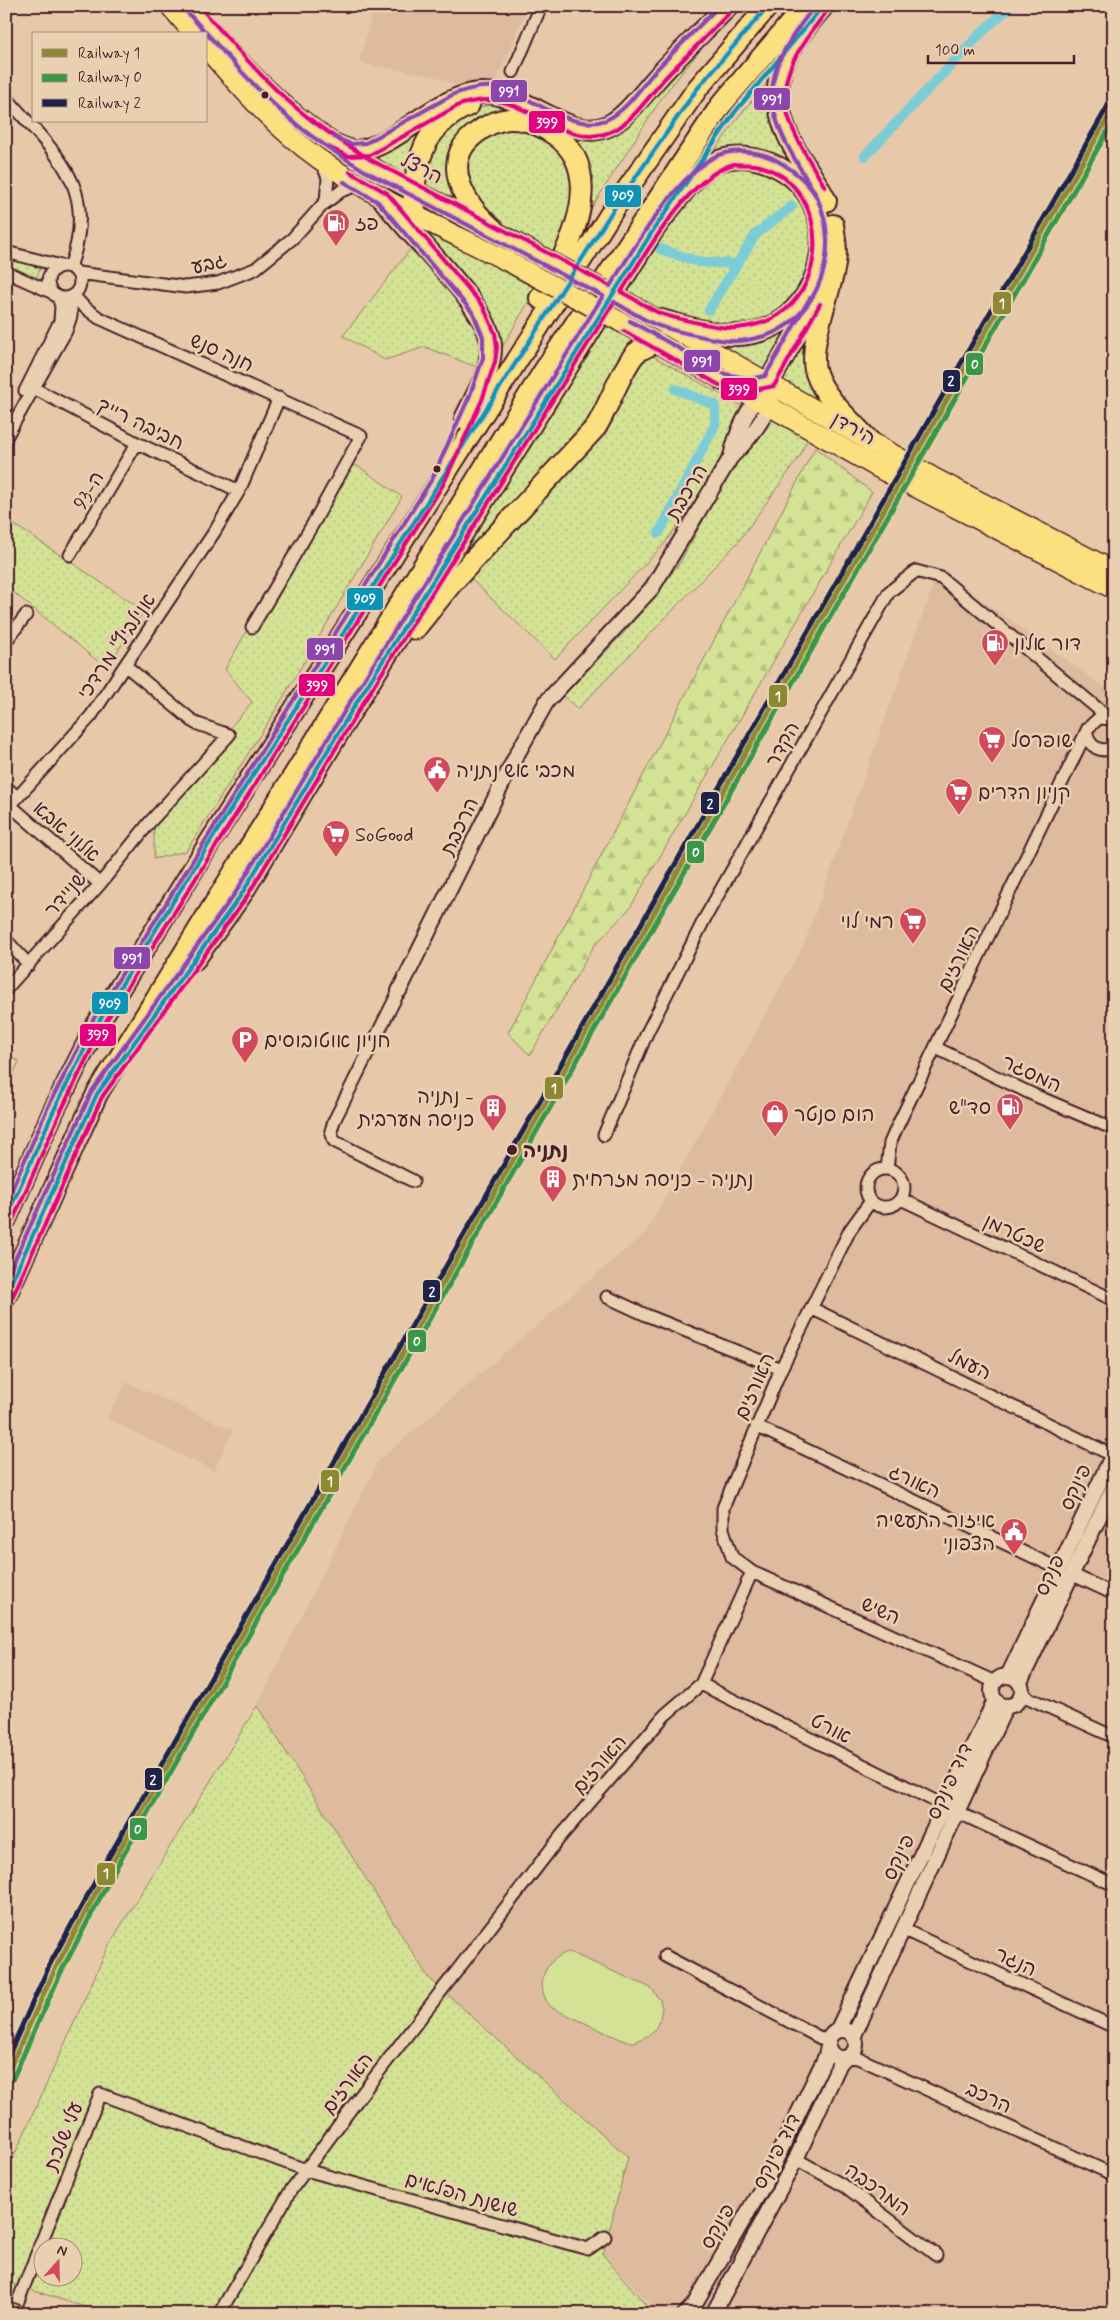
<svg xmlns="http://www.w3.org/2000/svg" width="1120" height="2320" viewBox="0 0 1120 2320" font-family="Mynerve,'Playpen Sans Hebrew',sans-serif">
<defs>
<pattern id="grass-dots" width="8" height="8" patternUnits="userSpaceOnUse" patternTransform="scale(1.25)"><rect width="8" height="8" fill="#d3e295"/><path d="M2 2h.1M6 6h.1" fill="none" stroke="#b7c181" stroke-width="1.8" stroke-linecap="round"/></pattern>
<pattern id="forest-firs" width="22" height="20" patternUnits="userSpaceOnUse" patternTransform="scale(1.25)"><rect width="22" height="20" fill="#d3e295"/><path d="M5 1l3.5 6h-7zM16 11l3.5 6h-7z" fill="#b7c181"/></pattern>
</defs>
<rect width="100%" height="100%" fill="#e7c9aa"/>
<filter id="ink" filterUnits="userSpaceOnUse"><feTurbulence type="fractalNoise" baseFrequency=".02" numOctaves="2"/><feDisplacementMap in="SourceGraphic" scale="10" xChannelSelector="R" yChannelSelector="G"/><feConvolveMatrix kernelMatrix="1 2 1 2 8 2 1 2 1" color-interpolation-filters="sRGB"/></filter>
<g filter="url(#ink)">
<path fill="#debb9e" d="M374 6H528L495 84 464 89 433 76 359 63Z
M939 569 1114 694V2314H660L603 2255 628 2157 428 1977 257 1706 379 1460 646 1232 804 944Z
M126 1382 233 1430 214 1471 107 1419Z"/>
<path fill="url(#grass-dots)" stroke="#8e8060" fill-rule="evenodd" d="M733 10 663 96 581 224 588 189 533 118 460 142 474 213 421 188 431 144 469 111 491 104 505 102 598 134Z
M777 71 775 82 827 212 831 244 767 377 687 329 778 326 824 246 792 174 710 157 740 115Z
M436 122 412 185 375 164 371 151Z
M502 127 530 129 566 153 576 188 562 241 551 252 503 228 479 206 464 180 470 148Z
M734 163 775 172 806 203 815 257 788 310 748 327 702 324 654 308 621 289 660 231 708 176Z
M412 221 536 289 494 361 497 348Z
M412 247 459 299 484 334 479 368 425 347 385 360 343 336Z
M6 256 41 265 36 279 6 268Z
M822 294 810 351 858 432 772 381Z
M605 323 638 344 594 415 458 566 451 563Z
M649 354 743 407 729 436 723 460 665 543 555 659 468 576 611 420 635 372Z
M769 415 808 437 800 456 738 542 578 709 563 696 624 633 679 564 735 463 752 446Z
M342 465 358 466 402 497 272 716 186 851 154 859V814L191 775 252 702 225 669Z
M6 519 144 611 106 668 6 586Z
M257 1706 428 1977 628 2157 603 2255 654 2314H107L6 2282V2174L109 1945ZM42 2248H72V2278H42Z"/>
<path fill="url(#forest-firs)" stroke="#8e8060" d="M815 448 872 492 630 908 594 946 530 1055 508 1033Z"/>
<path fill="#d3e295" stroke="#8e8060" d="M6 1056 19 1061 6 1091Z
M569 1952 651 1988 660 2000 662 2008 660 2018 656 2028 649 2035 635 2042H627L552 2008C533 1988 543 1959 569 1952Z"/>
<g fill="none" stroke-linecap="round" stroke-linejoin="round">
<path stroke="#7cccd8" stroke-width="10" d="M865 156 985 29 1011 6
M660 249 699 262 737 264 756 234 792 206
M709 310 737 264
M659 533 715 425V405L675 389"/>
<defs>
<path id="minor" d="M513 72 541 6
M6 97C55 155 100 185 70 267
M324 204 341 191 360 184
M6 252 61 266
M48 282a16 16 0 1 1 32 0a16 16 0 1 1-32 0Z
M6 272 51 292
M78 273 186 287 218 283 255 269 293 238 326 201 328 178 322 163
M73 295 83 306 99 318 361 436 314 522 252 627
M28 385 137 443 239 491
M25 391 60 321 61 306 58 297
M6 437 66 331 71 316V297
M70 555 137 443
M6 641 26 615
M1087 733C1089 747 1101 754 1114 747
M6 787 17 797
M10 805 100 884
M6 810 91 716 215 531 239 491 279 398
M6 940 29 965
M6 989 100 884 150 822 229 735 195 723 126 666
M399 991 334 1121 331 1131 334 1141 413 1181
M936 1048 1034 1095 1114 1129
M604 1135 647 1033 705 918 889 592 916 571 941 578 1109 718
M887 1169 890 1143 897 1127 1088 728 1099 718 1112 719
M866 1188a19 19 0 1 1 38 0a19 19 0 1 1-38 0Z
M901 1199 1114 1300
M607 1297 646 1315 781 1369
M811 1308 1112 1455
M756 1426 1059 1569
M752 1572 995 1682
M1071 1574 1114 1594
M701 1684 945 1806
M1022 1695 1114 1737
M957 1812 1114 1885
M902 1929 1114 2027
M665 1956 828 2042
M847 2057 858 2058 1114 2175
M796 2159 846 2187 936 2255
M13 2314 100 2094 306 2170 588 2249 605 2237
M219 2314 291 2190 364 2091 561 1836 665 1715 701 1684 752 1572 732 1557 723 1529V1508L781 1369 850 1230 871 1201"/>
<path id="tertiary" d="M731 457C734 441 748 401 764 396
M399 991 516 756 547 701 652 588 731 457C745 444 769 416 770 397
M992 1691a15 15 0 1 1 30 0a15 15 0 1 1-30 0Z
M1008 1676 1114 1452
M1020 1682 1114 1486
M828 2044a14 14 0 1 1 28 0a14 14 0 1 1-28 0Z
M837 2031 995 1700
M854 2035 1006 1706
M685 2314 694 2305 763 2186 826 2056 828 2046
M713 2314 796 2159 840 2063 845 2058"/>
<path id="trunk" d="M170 6 194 34
M190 6C233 57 280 108 336 145 394 184 460 211 520 245
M206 48C241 88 275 128 319 159 378 200 446 230 509 262
M630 304 936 479 1114 571
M619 321 882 470 1114 589"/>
<path id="motorway" d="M823 6C780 55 761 90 796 151 806 168 818 184 826 201
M336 145C343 148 350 152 358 151 393 147 432 102 472 94 525 85 565 145 608 126 626 118 645 91 659 76 681 52 705 29 728 6
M382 197C407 234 492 307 491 347 491 373 475 397 465 419
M416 214C412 204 414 194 415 183 420 145 433 122 469 105
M833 225C835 238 837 251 835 264 831 292 807 347 816 373 825 400 853 422 871 443
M494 230C467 207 437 163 475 134 485 126 497 120 509 119 526 118 542 126 555 135 610 174 567 255 540 298
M723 380 750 385 769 382 815 301
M415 629 452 583 596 427C608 408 623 366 636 353 642 348 650 345 657 342
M195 959 241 895 355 705 654 229C670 209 696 170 719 161 736 155 755 157 771 164 857 200 826 337 732 335 707 334 681 325 657 319
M6 1219 54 1110 96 1026 212 839 615 207 697 89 768 6
M6 1295 97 1094 542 374 721 105 805 6"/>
</defs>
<use href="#minor" stroke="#4a1f2b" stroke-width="15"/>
<use href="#tertiary" stroke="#4a1f2b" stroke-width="18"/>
<use href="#trunk" stroke="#4a1f2b" stroke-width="22"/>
<use href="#motorway" stroke="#4a1f2b" stroke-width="24"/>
<use href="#minor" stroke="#e9d0b1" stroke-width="11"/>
<use href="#tertiary" stroke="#e9d0b1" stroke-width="14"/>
<use href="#trunk" stroke="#fce080" stroke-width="19"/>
<use href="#motorway" stroke="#fce080" stroke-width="20"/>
<defs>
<path id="secondary-bridge" d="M6 2310 19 2314"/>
<path id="trunk-bridge" d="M520 245 630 304
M509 262 619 321"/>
</defs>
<use href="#secondary-bridge" stroke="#4a1f2b" stroke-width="20" stroke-linecap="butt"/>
<use href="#trunk-bridge" stroke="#4a1f2b" stroke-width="22" stroke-linecap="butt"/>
<use href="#secondary-bridge" stroke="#e9d0b1" stroke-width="16"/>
<use href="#trunk-bridge" stroke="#fce080" stroke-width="19"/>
<defs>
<path id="bus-1" d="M6 1218 54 1110 96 1026 212 839 615 207 697 89 768 6
M6 1294 97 1094 241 895 355 705 654 229 735 112 823 6"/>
<path id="bus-2" d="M199 6C234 45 268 87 310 119 329 134 350 147 371 160L610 286
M328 147 348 156 370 155 459 105C469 102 478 100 489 100 533 101 572 156 618 128 637 115 650 95 665 78 687 55 710 33 732 10
M734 164C742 165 752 164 760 166 836 187 832 311 750 326 744 327 737 329 731 328 716 327 670 318 657 312 645 306 633 298 621 292 646 253 689 176 734 164Z
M825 187C776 106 766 87 828 10
M624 331 721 386 750 391 774 386 820 304
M12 1222 60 1113 101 1029 443 485 482 400 495 362 497 347 495 333 483 306 387 193 350 172
M12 1298 102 1097 246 898 360 708 614 302"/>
<path id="bus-3" d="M334 137 351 144 366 143 454 94C466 90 478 86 491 87 529 91 569 134 606 120 627 111 642 85 657 69 677 48 698 27 719 6
M815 193C765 112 751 85 815 6
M610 286C634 248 675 178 714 157 732 148 759 151 776 160 792 169 808 181 817 198 841 247 821 315 768 335 759 338 741 342 731 341 718 341 665 329 654 324 640 318 627 309 614 302
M630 321 725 374 750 379 765 376 810 298
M6 1203 48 1107 91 1023 432 479 470 395 483 358V337L473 313 378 202 344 182
M6 1279 92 1091 236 892 350 702 603 296 365 171C343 157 321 144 301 128 258 94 223 50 185 10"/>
</defs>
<use href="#bus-1" stroke="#e9d0b1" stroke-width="8"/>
<use href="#bus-2" stroke="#e9d0b1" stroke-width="8"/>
<use href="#bus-3" stroke="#e9d0b1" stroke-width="8"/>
<use href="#bus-1" stroke="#0b94b6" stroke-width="4"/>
<use href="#bus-2" stroke="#e5007d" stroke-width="4"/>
<use href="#bus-3" stroke="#8e44ad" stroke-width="4"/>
<defs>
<path id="rail-1" d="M6 2076 56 1967 107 1872 1114 107"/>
<path id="rail-2" d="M12 2080 62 1970 112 1875 1114 120"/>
<path id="rail-3" d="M6 2061 50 1964 102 1869 1109 104"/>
</defs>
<use href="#rail-1" stroke="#e9d0b1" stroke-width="9"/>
<use href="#rail-2" stroke="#e9d0b1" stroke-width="9"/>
<use href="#rail-3" stroke="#e9d0b1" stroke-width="9"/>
<use href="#rail-1" stroke="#8d8932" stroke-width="5"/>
<use href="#rail-2" stroke="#399747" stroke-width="5"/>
<use href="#rail-3" stroke="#1f234a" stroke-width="5"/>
</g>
</g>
<defs>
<symbol id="fuel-pin" viewBox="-11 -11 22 30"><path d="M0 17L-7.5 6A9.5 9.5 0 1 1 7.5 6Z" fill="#d1495b" stroke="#e9d0b1"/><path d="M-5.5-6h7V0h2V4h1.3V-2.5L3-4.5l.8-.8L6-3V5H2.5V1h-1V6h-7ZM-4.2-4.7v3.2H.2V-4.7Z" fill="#fff"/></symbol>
<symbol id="supermarket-pin" viewBox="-11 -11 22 30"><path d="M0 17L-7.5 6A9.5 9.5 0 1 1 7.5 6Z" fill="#d1495b" stroke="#e9d0b1"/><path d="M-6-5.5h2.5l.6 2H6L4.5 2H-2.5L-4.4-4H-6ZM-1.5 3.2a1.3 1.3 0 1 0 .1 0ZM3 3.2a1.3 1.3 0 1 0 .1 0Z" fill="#fff"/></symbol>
<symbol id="civic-pin" viewBox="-11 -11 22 30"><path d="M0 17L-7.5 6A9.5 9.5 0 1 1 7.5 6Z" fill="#d1495b" stroke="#e9d0b1"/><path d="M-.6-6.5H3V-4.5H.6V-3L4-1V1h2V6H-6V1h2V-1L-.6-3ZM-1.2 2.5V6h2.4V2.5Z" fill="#fff"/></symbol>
<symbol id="parking-pin" viewBox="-11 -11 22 30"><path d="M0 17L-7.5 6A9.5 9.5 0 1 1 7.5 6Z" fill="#d1495b" stroke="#e9d0b1"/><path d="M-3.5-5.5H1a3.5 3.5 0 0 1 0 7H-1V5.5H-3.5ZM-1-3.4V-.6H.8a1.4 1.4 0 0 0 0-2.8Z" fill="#fff"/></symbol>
<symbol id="building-pin" viewBox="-11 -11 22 30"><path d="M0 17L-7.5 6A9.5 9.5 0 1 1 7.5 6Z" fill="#d1495b" stroke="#e9d0b1"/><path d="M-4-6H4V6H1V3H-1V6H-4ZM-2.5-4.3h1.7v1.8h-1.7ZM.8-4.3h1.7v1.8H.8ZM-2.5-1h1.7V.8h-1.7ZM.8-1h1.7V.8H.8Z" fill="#fff"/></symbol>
<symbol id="shop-pin" viewBox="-11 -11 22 30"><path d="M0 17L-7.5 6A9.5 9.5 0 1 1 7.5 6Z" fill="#d1495b" stroke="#e9d0b1"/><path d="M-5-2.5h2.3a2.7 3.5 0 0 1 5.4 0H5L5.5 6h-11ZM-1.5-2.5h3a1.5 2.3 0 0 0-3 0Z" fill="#fff"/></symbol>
</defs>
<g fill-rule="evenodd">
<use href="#fuel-pin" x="320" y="207" width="32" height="43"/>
<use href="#fuel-pin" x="979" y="627" width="32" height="43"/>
<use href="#supermarket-pin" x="976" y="724" width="32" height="43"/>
<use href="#civic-pin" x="421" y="754" width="32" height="43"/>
<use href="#supermarket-pin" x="943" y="776" width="32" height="43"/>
<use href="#supermarket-pin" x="320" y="818" width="32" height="43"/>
<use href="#supermarket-pin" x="897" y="905" width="32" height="43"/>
<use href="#parking-pin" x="229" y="1024" width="32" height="43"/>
<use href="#fuel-pin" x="994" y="1091" width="32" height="43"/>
<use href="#building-pin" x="477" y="1092" width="32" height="43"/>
<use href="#shop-pin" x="759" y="1098" width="32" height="43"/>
<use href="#building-pin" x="537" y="1163" width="32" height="43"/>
<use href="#civic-pin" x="998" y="1516" width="32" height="43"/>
</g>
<g fill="#4a1f2b" stroke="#e9d0b1" stroke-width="2">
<circle cx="265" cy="95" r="4.5"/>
<circle cx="437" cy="469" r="4.5"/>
<circle cx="512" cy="1150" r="6"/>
</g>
<g text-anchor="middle" stroke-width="5" stroke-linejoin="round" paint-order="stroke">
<g font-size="20" fill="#4a1f2b" stroke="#e9d0b1">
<text transform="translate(422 168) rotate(27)" y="7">הרצל</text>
<text transform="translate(209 263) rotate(-13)" y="7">גבע</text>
<text transform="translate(222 352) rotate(24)" y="7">חנה סנש</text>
<text transform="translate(141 423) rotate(26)" y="7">חביבה רייך</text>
<text transform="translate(854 428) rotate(29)" y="7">הירדן</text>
<text transform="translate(88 490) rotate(-59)" y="7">ה-93</text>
<text transform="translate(686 492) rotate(-59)" y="7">הרכבת</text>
<text transform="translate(116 646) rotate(-56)" y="7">אנילביץ' מרדכי</text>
<text transform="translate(782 744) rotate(-61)" y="7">הקדר</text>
<text transform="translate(459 826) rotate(-64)" y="7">הרכבת</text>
<text transform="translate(67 831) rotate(41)" y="7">אלוני אבא</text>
<text transform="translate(65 894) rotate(-49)" y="7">שניידר</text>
<text transform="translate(958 958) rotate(-64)" y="7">האורזים</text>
<text transform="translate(1032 1073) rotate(25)" y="7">המסגר</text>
<text transform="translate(1015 1233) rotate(25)" y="7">שכטרמן</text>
<text transform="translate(970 1364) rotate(26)" y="7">העמל</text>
<text transform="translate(754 1386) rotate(-66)" y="7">האורזים</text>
<text transform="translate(915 1481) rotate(25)" y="7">האורג</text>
<text transform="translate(1075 1487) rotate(-65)" y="7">פינקס</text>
<text transform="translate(1049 1575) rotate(-64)" y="7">פנקס</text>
<text transform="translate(881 1610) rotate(24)" y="7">השיש</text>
<text transform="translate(831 1728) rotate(27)" y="7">אורט</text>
<text transform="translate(599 1764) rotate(-49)" y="7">האורזים</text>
<text transform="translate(949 1781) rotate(-65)" y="7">דוד פינקס</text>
<text transform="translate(898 1857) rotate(-64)" y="7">פינקס</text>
<text transform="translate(1016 1961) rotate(25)" y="7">הנגר</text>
<text transform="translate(347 2083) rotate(-53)" y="7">האורזים</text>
<text transform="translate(989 2097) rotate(25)" y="7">הרכב</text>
<text transform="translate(63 2136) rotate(-68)" y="7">עלי שלכת</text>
<text transform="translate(776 2151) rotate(-63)" y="7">דוד פינקס</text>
<text transform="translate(878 2189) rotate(36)" y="7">המרכבה</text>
<text transform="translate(462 2194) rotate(16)" y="7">שושנת הפלאים</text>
<text transform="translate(717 2226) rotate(-60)" y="7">פינקס</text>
</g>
<g font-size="20" fill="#4a1f2b" stroke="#e9d0b1" text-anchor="start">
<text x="355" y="230">פז</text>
<text x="1014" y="650">דור אלון</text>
<text x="1011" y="747">שופרסל</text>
<text x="456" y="777">מכבי אש נתניה</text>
<text x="978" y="799">קניון הדרים</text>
<text x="355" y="841">SoGood</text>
<text x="894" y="928" text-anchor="end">רמי לוי</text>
<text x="264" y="1047">חניון אוטובוסים</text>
<text x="474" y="1103" text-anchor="end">נתניה -<tspan x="474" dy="23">כניסה מערבית</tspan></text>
<text x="991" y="1114" text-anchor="end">סד"ש</text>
<text x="794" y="1121">הום סנטר</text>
<text x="572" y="1186">נתניה - כניסה מזרחית</text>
<text x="995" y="1527" text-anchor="end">איזור התעשיה<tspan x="995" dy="23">הצפוני</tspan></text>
</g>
<g font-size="20" font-weight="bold" fill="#4a1f2b" stroke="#e9d0b1" text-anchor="start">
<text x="523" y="1157">נתניה</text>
</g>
</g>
<g stroke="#e9d0b1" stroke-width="2">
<rect x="490" y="79" width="38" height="24" rx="5" fill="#8e44ad"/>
<rect x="753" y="87" width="38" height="24" rx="5" fill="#8e44ad"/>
<rect x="528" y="110" width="38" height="24" rx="5" fill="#e5007d"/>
<rect x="604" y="184" width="38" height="24" rx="5" fill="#0b94b6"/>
<rect x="992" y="291" width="20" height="24" rx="5" fill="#8d8932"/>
<rect x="683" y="349" width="38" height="24" rx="5" fill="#8e44ad"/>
<rect x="965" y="352" width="19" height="24" rx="5" fill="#399747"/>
<rect x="942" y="369" width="19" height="24" rx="5" fill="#1f234a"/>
<rect x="720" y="377" width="38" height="24" rx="5" fill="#e5007d"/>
<rect x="346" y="587" width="38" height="24" rx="5" fill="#0b94b6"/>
<rect x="306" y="637" width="38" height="24" rx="5" fill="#8e44ad"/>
<rect x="298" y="673" width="38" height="24" rx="5" fill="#e5007d"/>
<rect x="768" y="684" width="20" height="24" rx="5" fill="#8d8932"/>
<rect x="700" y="791" width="20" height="24" rx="5" fill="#1f234a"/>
<rect x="686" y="840" width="19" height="24" rx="5" fill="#399747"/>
<rect x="113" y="946" width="38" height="24" rx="5" fill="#8e44ad"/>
<rect x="91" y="991" width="38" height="24" rx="5" fill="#0b94b6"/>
<rect x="79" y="1023" width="38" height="24" rx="5" fill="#e5007d"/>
<rect x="544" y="1076" width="20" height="24" rx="5" fill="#8d8932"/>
<rect x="422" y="1279" width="19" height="24" rx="5" fill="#1f234a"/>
<rect x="407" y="1329" width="20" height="24" rx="5" fill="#399747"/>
<rect x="320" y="1469" width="20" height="24" rx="5" fill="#8d8932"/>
<rect x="144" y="1767" width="19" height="24" rx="5" fill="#1f234a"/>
<rect x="129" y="1817" width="19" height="24" rx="5" fill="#399747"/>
<rect x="96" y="1862" width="20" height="24" rx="5" fill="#8d8932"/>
</g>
<g font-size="14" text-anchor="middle" font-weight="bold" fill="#fff">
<text x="509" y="96">991</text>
<text x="772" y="104">991</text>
<text x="547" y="127">399</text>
<text x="623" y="200">909</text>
<text x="1002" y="308">1</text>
<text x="702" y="366">991</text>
<text x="975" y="369">0</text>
<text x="951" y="385">2</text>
<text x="739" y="394">399</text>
<text x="365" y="603">909</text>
<text x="325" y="654">991</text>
<text x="317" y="690">399</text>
<text x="778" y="701">1</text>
<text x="710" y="808">2</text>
<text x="696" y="857">0</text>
<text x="132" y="963">991</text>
<text x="110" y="1008">909</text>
<text x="98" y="1039">399</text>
<text x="554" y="1093">1</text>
<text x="432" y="1296">2</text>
<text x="417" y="1346">0</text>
<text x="330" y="1486">1</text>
<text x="153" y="1784">2</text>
<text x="138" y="1834">0</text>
<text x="106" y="1878">1</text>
</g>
<rect width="1120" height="2320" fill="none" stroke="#e9d0b1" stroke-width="25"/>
<rect x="12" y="12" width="1095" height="2295" fill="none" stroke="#4a1f2b" stroke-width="2" filter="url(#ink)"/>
<rect x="32" y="32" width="175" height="90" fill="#e9d0b1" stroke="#a9897b"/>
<rect x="42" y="49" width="25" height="8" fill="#8d8932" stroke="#a9897b"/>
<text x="78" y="58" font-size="15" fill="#4a1f2b">Railway 1</text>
<rect x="42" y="74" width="25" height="8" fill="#399747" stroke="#a9897b"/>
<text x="78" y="82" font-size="15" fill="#4a1f2b">Railway 0</text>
<rect x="42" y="99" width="25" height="8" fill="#1f234a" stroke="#a9897b"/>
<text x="78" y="108" font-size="15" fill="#4a1f2b">Railway 2</text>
<g transform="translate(58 2262) rotate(20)"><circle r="24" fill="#e9d0b1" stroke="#a9897b"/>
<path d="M0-4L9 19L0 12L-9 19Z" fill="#d1495b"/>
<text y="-8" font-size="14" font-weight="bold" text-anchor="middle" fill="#4a1f2b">N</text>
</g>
<path d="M928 55v8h146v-8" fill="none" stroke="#4a1f2b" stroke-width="2.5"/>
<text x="935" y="55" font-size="15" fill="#4a1f2b" stroke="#e9d0b1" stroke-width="4" paint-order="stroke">100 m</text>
</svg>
